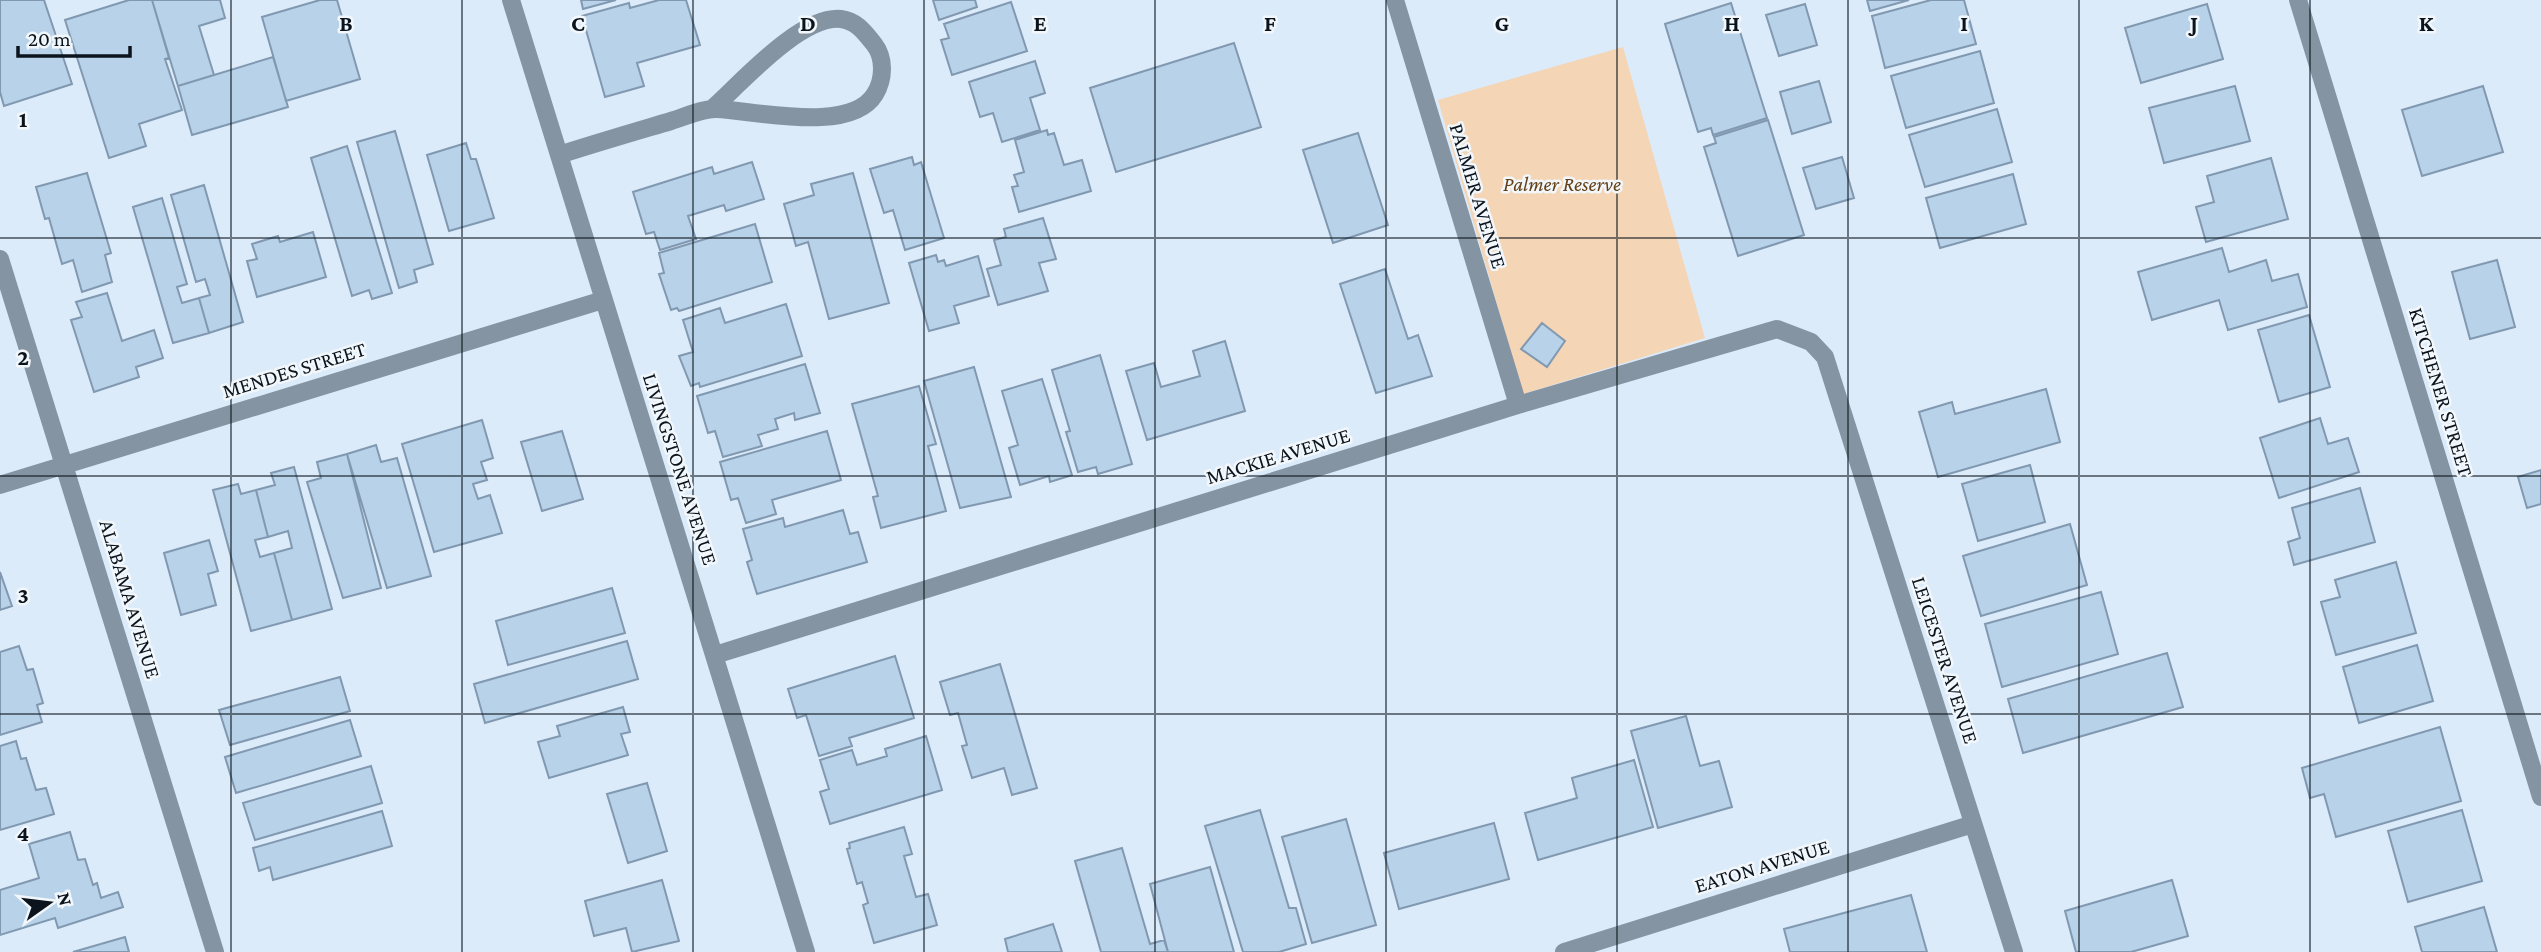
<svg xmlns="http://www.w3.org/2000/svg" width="2541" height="952" viewBox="0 0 2541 952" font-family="'Crimson Pro',serif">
<rect width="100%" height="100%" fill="#dcebfa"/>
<path fill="#f4d5b6" d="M1623 47 1705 338 1523 394 1438 100Z"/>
<path fill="#b8d2ea" stroke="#8199b0" stroke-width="2" d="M0 0H44L72 84 4 106 0 92Z
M129 0H152L169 58 165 59 182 110 139 124 146 146 109 158 65 20Z
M152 0H220L225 18 199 26 214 75 178 86Z
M320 0H337L360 79 286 101 262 17Z
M581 0H616L583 9Z
M659 0H686L700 45 637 63 644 86 605 97 582 16 629 3 630 8Z
M933 0H975L977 7 939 20Z
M1867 0H1909L1870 11Z
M1931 0H1964L1976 44 1885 68 1872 16Z
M1011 2 1027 51 952 75 941 40 949 38 944 24Z
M1731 3 1767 118 1713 135 1711 128 1698 132 1665 24Z
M1805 4 1817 45 1779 56 1766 15Z
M2207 4 2223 59 2141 83 2125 28Z
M1234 43 1261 127 1116 172 1090 88Z
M1980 51 1994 103 1906 128 1891 76Z
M273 57 288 107 192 135 178 86Z
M1035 61 1045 93 1030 98 1040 130 1002 142 993 113 980 117 969 82Z
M1819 81 1831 122 1792 134 1780 92Z
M2235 86 2250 141 2164 163 2149 108Z
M2483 86 2503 152 2422 176 2402 110Z
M1997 109 2012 162 1925 187 1909 135Z
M1768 120 1804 235 1738 256 1704 147 1716 143 1714 137Z
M1047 130 1048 135 1054 133 1064 165 1082 160 1091 191 1019 212 1012 187 1018 186 1014 175 1024 172 1015 140Z
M395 131 433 264 414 270 417 282 399 288 357 142Z
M1358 133 1388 225 1333 243 1303 150Z
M466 143 471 159H476L494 218 449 231 427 155Z
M347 146 392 293 372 299 369 290 352 296 311 158Z
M912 157 914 165 921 162 944 238 905 250 893 210 884 213 870 169Z
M1842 157 1854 198 1816 209 1803 168Z
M2271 158 2288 219 2206 242 2196 207 2214 202 2207 176Z
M752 162 764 199 726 211 724 205 688 216 696 239 660 250 654 232 646 234 633 192 712 167 714 174Z
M87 173 111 253 105 255 112 282 82 292 73 260 62 264 49 218 45 219 36 187Z
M853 173 889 303 829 319 808 242 796 246 784 204 814 195 811 184Z
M2013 174 2026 224 1940 248 1926 198Z
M204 185 243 322 209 333 199 298 210 295 205 279 196 282 171 195Z
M162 198 187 284 177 287 182 303 199 298 209 333 173 343 133 207Z
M1043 218 1056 259 1039 263 1048 291 998 305 987 269 1001 265 994 240 1006 237 1004 229Z
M755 224 772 282 679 311 677 308 671 310 659 274 664 273 659 253Z
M313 232 326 277 257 297 247 261 257 259 252 244 278 236 280 242Z
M2222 248 2229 272 2266 260 2272 281 2298 274 2307 307 2228 330 2219 300 2152 320 2138 272Z
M936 255 938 262 944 260 946 266 978 256 989 296 954 306 959 323 929 331 909 263Z
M2497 260 2515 327 2470 339 2452 272Z
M1385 269 1408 339 1418 335 1432 376 1376 393 1340 284Z
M107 293 122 341 154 330 163 358 136 367 139 377 94 392 71 320 82 317 76 302Z
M786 304 802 356 700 387 699 383 691 386 679 356 693 352 683 320 720 308 725 323Z
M2309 315 2330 387 2279 402 2258 330Z
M1542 323 1565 341 1547 367 1521 349Z
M1225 341 1245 411 1147 440 1126 371 1154 363 1161 387 1200 376 1193 351Z
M1100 355 1132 464 1098 474 1096 467 1078 472 1066 432 1070 431 1052 370Z
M805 364 820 413 795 420 794 413 775 419 778 429 758 435 762 446 723 457 715 431 708 433 697 396Z
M974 367 1011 497 960 508 924 381Z
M1042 379 1072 475 1050 482 1049 476 1020 485 1009 448 1018 445 1002 391Z
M919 386 936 444 928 446 946 511 881 528 873 497 878 496 852 404Z
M2046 389 2060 442 1938 477 1919 412 1952 402 1955 414Z
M2320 418 2328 444 2348 438 2359 472 2279 498 2260 438Z
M482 420 493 458 481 462 487 480 473 484 478 499 490 495 502 533 434 552 402 444Z
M562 431 583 499 542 511 521 442Z
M827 431 841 480 772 500 776 514 746 523 738 498 731 500 720 462Z
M376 445 381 462 397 458 431 576 387 588 347 454Z
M347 454 381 588 343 598 307 482 321 478 317 462Z
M2030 465 2045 522 1978 541 1962 484Z
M294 467 332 609 292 620 274 553 292 548 288 531 268 537 256 490 275 485 271 473Z
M2541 470V504L2527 508 2518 477Z
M238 484 241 494 256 490 268 537 255 540 260 557 274 553 292 620 251 631 213 490Z
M2360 488 2375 542 2294 565 2288 542 2300 538 2292 508Z
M843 510 850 534 858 532 867 562 757 594 747 562 752 560 743 529 783 518 785 527Z
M2070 524 2087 585 1981 616 1963 556Z
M209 540 218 571 208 574 216 605 181 615 164 553Z
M2396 562 2416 633 2336 655 2321 602 2340 597 2335 580Z
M0 572 12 606 0 610Z
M612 588 625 633 508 665 496 621Z
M2101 592 2118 654 2002 687 1985 624Z
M627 641 638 679 485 723 474 684Z
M2417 645 2433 701 2359 723 2343 667Z
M19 646 27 670 33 669 43 703 37 705 42 722 0 735V652Z
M2167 653 2183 707 2023 753 2008 699Z
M895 656 914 718 849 738 852 746 819 756 806 715 797 718 788 689Z
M1000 664 1037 788 1012 795 1004 768 972 778 962 746 967 745 958 713 950 715 940 682Z
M340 677 350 711 230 745 219 710Z
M623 707 630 732 621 734 628 755 549 778 538 742 560 736 557 726Z
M1686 716 1700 766 1719 761 1732 807 1658 828 1631 731Z
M350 720 361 756 236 793 225 757Z
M2440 727 2461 801 2336 837 2324 794 2310 798 2302 768Z
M926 736 942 790 830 824 820 792 829 789 820 760 852 750 857 765 887 756 885 749Z
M16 741 21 759 26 758 36 790 46 788 54 814 0 830V746Z
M1634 760 1653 827 1538 860 1525 813 1577 798 1572 778Z
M371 766 382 803 255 840 243 803Z
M647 783 667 851 628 863 607 794Z
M1260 810 1289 908H1296L1306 944 1279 952H1243L1205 826Z
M2462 810 2482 881 2408 902 2388 831Z
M382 811 392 846 273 880 270 867 259 871 253 848Z
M1346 819 1376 925 1312 943 1282 837Z
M1494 823 1509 879 1399 909 1384 853Z
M904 827 912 854 904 856 916 897 928 894 937 925 874 943 863 905 868 903 862 882 857 884 847 849 850 848 849 843Z
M70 832 78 860 85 859 93 885 97 883 101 898 118 892 123 907 58 928 55 918 0 935V890L39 878 29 844Z
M1122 848 1150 944 1164 940 1168 952H1101L1075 861Z
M1210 867 1234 952H1168L1150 884Z
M662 880 679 941 632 952 626 928 594 936 585 901Z
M2172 880 2188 936 2131 952H2076L2065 911Z
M1911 895 1927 952H1790L1784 929Z
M2484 907 2497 952H2422L2415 927Z
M1053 924 1062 952H1008L1005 939Z
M125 937 129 952H73Z"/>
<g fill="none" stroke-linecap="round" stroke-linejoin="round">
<path stroke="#8494a3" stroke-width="18" d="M511 0 806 952
M1395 0 1518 405
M2298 0 2541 797
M559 155C596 143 634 132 671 121 685 117 703 108 717 109 757 111 851 134 875 94 884 79 885 58 874 44 865 33 857 21 841 19 801 15 742 82 713 108
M0 259 215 952
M0 485 603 300
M715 655 1518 405 1777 329 1811 342 1825 357 2014 952
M1564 952 1973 824"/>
</g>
<path fill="none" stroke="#0b141c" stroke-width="2" stroke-opacity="0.55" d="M231 0V952M462 0V952M693 0V952M924 0V952M1155 0V952M1386 0V952M1617 0V952M1848 0V952M2079 0V952M2310 0V952M0 238H2541M0 476H2541M0 714H2541"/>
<g text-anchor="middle" stroke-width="5" stroke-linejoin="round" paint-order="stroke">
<g font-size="21" font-style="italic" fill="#643f14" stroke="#f2f7fc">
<text x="1562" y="191">Palmer Reserve</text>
</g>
<g font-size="21" fill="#0b141c" stroke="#f2f7fc">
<text transform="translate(1478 196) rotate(73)" y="7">PALMER AVENUE</text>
<text transform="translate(294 370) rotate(-17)" y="7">MENDES STREET</text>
<text transform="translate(2441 392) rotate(73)" y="7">KITCHENER STREET</text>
<text transform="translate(1278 456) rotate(-17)" y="7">MACKIE AVENUE</text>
<text transform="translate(680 469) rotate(72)" y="7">LIVINGSTONE AVENUE</text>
<text transform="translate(130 599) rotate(73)" y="7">ALABAMA AVENUE</text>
<text transform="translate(1945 660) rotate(72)" y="7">LEICESTER AVENUE</text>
<text transform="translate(1762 866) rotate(-17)" y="7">EATON AVENUE</text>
</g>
</g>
<g font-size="23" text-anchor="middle" font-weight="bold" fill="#0b141c" stroke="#f2f7fc" stroke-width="5" stroke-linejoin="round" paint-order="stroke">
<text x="346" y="31">B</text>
<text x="578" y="31">C</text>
<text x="808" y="31">D</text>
<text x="1040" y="31">E</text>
<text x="1270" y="31">F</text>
<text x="1502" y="31">G</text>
<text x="1732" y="31">H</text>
<text x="1964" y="31">I</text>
<text x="2194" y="31">J</text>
<text x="2426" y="31">K</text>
<text x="23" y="127">1</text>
<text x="23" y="365">2</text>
<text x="23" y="603">3</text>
<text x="23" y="841">4</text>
</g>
<g transform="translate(49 903) rotate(76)" stroke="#f2f7fc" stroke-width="5" paint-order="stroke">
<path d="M0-5L12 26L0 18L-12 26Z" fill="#0b141c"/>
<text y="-10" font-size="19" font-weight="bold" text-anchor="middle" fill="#0b141c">N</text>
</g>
<path d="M18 46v10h112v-10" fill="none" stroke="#0b141c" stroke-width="3.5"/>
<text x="28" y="46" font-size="21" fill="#0b141c" stroke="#f2f7fc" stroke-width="5" paint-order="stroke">20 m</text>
</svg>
